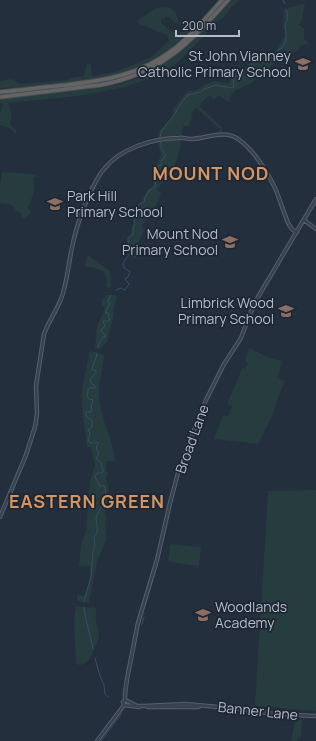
<svg xmlns="http://www.w3.org/2000/svg" width="316" height="741" viewBox="0 0 316 741" font-family="Manrope,sans-serif">
<rect width="100%" height="100%" fill="#242f3e"/>
<path fill="#263c3f" d="M231 0H239L235 5 232 6 223 18 217 21 205 35 175 65 158 74 151 79 145 80 133 84 126 87 78 96 9 103V108L12 114C10 123 9 124 16 130V134L9 128 0 125V113L3 106 2 103H0V99C24 95 48 93 73 91 94 89 116 87 135 79 175 62 202 31 231 0Z
M305 3C303 10 303 18 301 23L299 24V25L301 26 302 28H304V40L309 43 304 45H301C297 53 286 57 278 61 267 67 259 78 248 85 241 89 232 89 229 99L230 101 228 102 219 95 214 100 210 96 207 97 199 106 222 127V132L216 133 220 129 196 108 191 113 193 118 190 121 189 126H183L181 136H171L158 138 159 131 171 118 174 107 188 91 196 90 204 85 215 81 229 84 231 78 263 53 274 54 280 45 285 35 283 27 284 9Z
M166 7C177 9 175 12 179 22L175 23C170 17 169 16 161 19V23L171 31 179 35 183 28 180 24V22L185 20 193 28C179 42 164 56 145 66 123 77 98 80 74 82 49 85 25 88 0 88V81L12 79 20 84 68 80 70 78 84 76 87 63 91 65 92 76 115 72 138 63 143 60 147 59 150 58 169 41 167 35 137 23 141 18 156 8Z
M170 140H181L178 157 176 162 167 177 157 189 161 192 159 200 142 226 144 230 137 245 140 246 136 259 129 256 130 248 127 244V237H128L131 233 137 207 144 198 148 189 153 186 156 166 161 155 158 143Z
M2 172 34 174 37 176 33 178C35 191 33 197 27 208L32 212 24 218 21 216V213L15 210V208L12 205 0 203V186Z
M87 255 109 270 110 273 111 287 109 288 106 287C106 283 107 279 106 276 104 268 91 268 85 266Z
M107 295H117L113 313 114 314 107 342 100 349H95L97 327 105 308 102 305V299Z
M249 348 265 356 282 361 278 378 285 381 277 400 273 414 260 441 258 444 214 439 223 415 228 416 232 406 228 404V401L236 384 242 368 245 369 248 363 245 362Z
M90 351 102 354 104 356C103 371 97 385 99 400 102 422 113 439 115 461H107L106 471 108 472 107 476H106C106 480 107 482 108 486 110 495 106 507 105 515L106 517 107 520 105 521 106 540 97 562 89 603 77 601V595L84 596C88 586 91 577 90 567L79 566 81 545 86 531 90 480 95 466 91 447H87C85 429 81 409 82 391 84 377 87 364 90 351Z
M316 490V711L255 706 268 491Z
M170 544 201 547 199 566 168 562Z
M76 606 96 608C96 613 95 617 96 621 97 626 99 631 99 636 98 642 95 646 93 651 90 659 88 664 79 665L76 663 74 622Z
M302 719 301 737 298 738 297 741H291L295 722Z"/>
<g fill="none" stroke-linecap="round" stroke-linejoin="round">
<path stroke="#394c67" stroke-width="1" d="M283 0 285 4
M160 137 162 130C164 129 165 127 166 125 169 120 173 119 176 112 179 107 181 103 185 98 190 92 198 95 204 89L216 85 233 88 234 86 233 79 235 77 239 75 241 72 249 67 258 59 274 57 277 55 278 50C284 48 287 39 286 33 286 32 285 27 285 26 286 22 288 22 287 17L288 14 286 10
M116 290 121 288 125 290 129 284 125 279 128 277 130 272C128 270 126 269 124 268 120 262 129 258 130 252 130 247 128 244 128 239 133 233 134 238 133 228L135 224 134 221 139 211 137 208C138 204 142 203 145 201L144 199 149 191 154 188 156 185 155 182 157 173 156 170 158 169V166L161 165V162L166 155 161 148V142
M98 347C99 343 101 341 103 337L106 336 101 330 105 326 103 321H108L110 320 108 316 109 314 108 313H106V310L108 308V306L110 304 108 301 111 295
M84 601 91 577 93 551 95 546 94 537C100 530 96 526 96 518 97 513 102 505 106 501L105 488 104 486H100L95 477 97 473H101L103 472V469L101 465V462L97 459 96 458 99 454 96 448 98 443 97 442 95 443H90L88 440 89 437 90 433 88 430 92 427V421L86 416V412H90L92 410 91 406 93 400 92 399 90 400 89 399 87 396 88 393V389L91 388H95V386C94 385 92 384 91 383 89 379 94 375 96 373V371L92 369C93 363 97 359 97 353
M84 607C85 621 91 635 93 649
M142 624 144 617
M95 658 99 673 104 685 105 694 108 697
M101 741 122 713"/>
<defs>
<path id="tertiary" d="M304 220 316 229
M0 517 26 455 35 427 37 414 36 386 44 334C49 320 59 308 63 293 68 277 69 259 73 243 77 224 83 208 91 191 95 183 99 174 105 168 121 148 154 138 179 138 183 137 187 139 191 139 206 139 224 129 238 139 255 151 267 171 276 190 279 198 282 207 285 215 287 219 287 223 290 226 291 229 294 231 297 232
M125 700 137 706H144L186 704 240 709 274 714 316 716
M124 705 139 707
M148 707H198L200 706
M97 741 124 705 123 702 125 700V694L127 679 138 623 157 560 170 503 178 473 193 433 206 400 224 364 241 338 250 314 258 297 316 199"/>
<path id="trunk" d="M0 92C22 90 45 87 67 85 107 80 140 75 173 50 191 36 207 17 222 0
M0 97 100 85C161 74 188 44 228 0"/>
</defs>
<use href="#tertiary" stroke="#565f6c" stroke-width="4.5"/>
<use href="#trunk" stroke="#434c59" stroke-width="5.5"/>
<use href="#tertiary" stroke="#38414e" stroke-width="2.5"/>
<use href="#trunk" stroke="#656462" stroke-width="3.5"/>
</g>
<defs>
<symbol id="school-bare" viewBox="-9 -9 18 18"><path d="M0-5L7-2L0 1L-7-2ZM-4 1L0 2.5L4 1V4Q0 6-4 4Z" fill="#8d6e63" stroke="#1d2633" stroke-width="2.5" paint-order="stroke"/></symbol>
</defs>
<g fill-rule="evenodd">
<use href="#school-bare" x="292" y="53" width="22" height="22"/>
<use href="#school-bare" x="44" y="193" width="22" height="22"/>
<use href="#school-bare" x="219" y="231" width="22" height="22"/>
<use href="#school-bare" x="275" y="300" width="22" height="22"/>
<use href="#school-bare" x="192" y="604" width="22" height="22"/>
</g>
<g text-anchor="middle" stroke-width="3.5" stroke-linejoin="round" paint-order="stroke">
<g font-size="14" fill="#b4bcc9" stroke="#1d2633" text-anchor="end">
<text x="291" y="61">St John Vianney<tspan x="291" dy="16">Catholic Primary School</tspan></text>
<text x="67" y="201" text-anchor="start">Park Hill<tspan x="67" dy="16">Primary School</tspan></text>
<text x="218" y="239">Mount Nod<tspan x="218" dy="16">Primary School</tspan></text>
<text x="274" y="308">Limbrick Wood<tspan x="274" dy="16">Primary School</tspan></text>
<text x="215" y="612" text-anchor="start">Woodlands<tspan x="215" dy="16">Academy</tspan></text>
</g>
<g font-size="14" fill="#b4bcc9" stroke="#1d2633">
<text transform="translate(192 439) rotate(-70)" y="5">Broad Lane</text>
<text transform="translate(258 711) rotate(6)" y="5">Banner Lane</text>
</g>
<g font-size="18" font-weight="bold" letter-spacing="1" fill="#d59563" stroke="#1d2633">
<text x="211" y="180">MOUNT NOD</text>
<text x="87" y="508">EASTERN GREEN</text>
</g>
</g>
<path d="M176 30v6h63v-6" fill="none" stroke="#b4bcc9" stroke-width="2"/>
<text x="182" y="30" font-size="12" fill="#b4bcc9" stroke="#1d2633" stroke-width="3" paint-order="stroke">200 m</text>
</svg>
